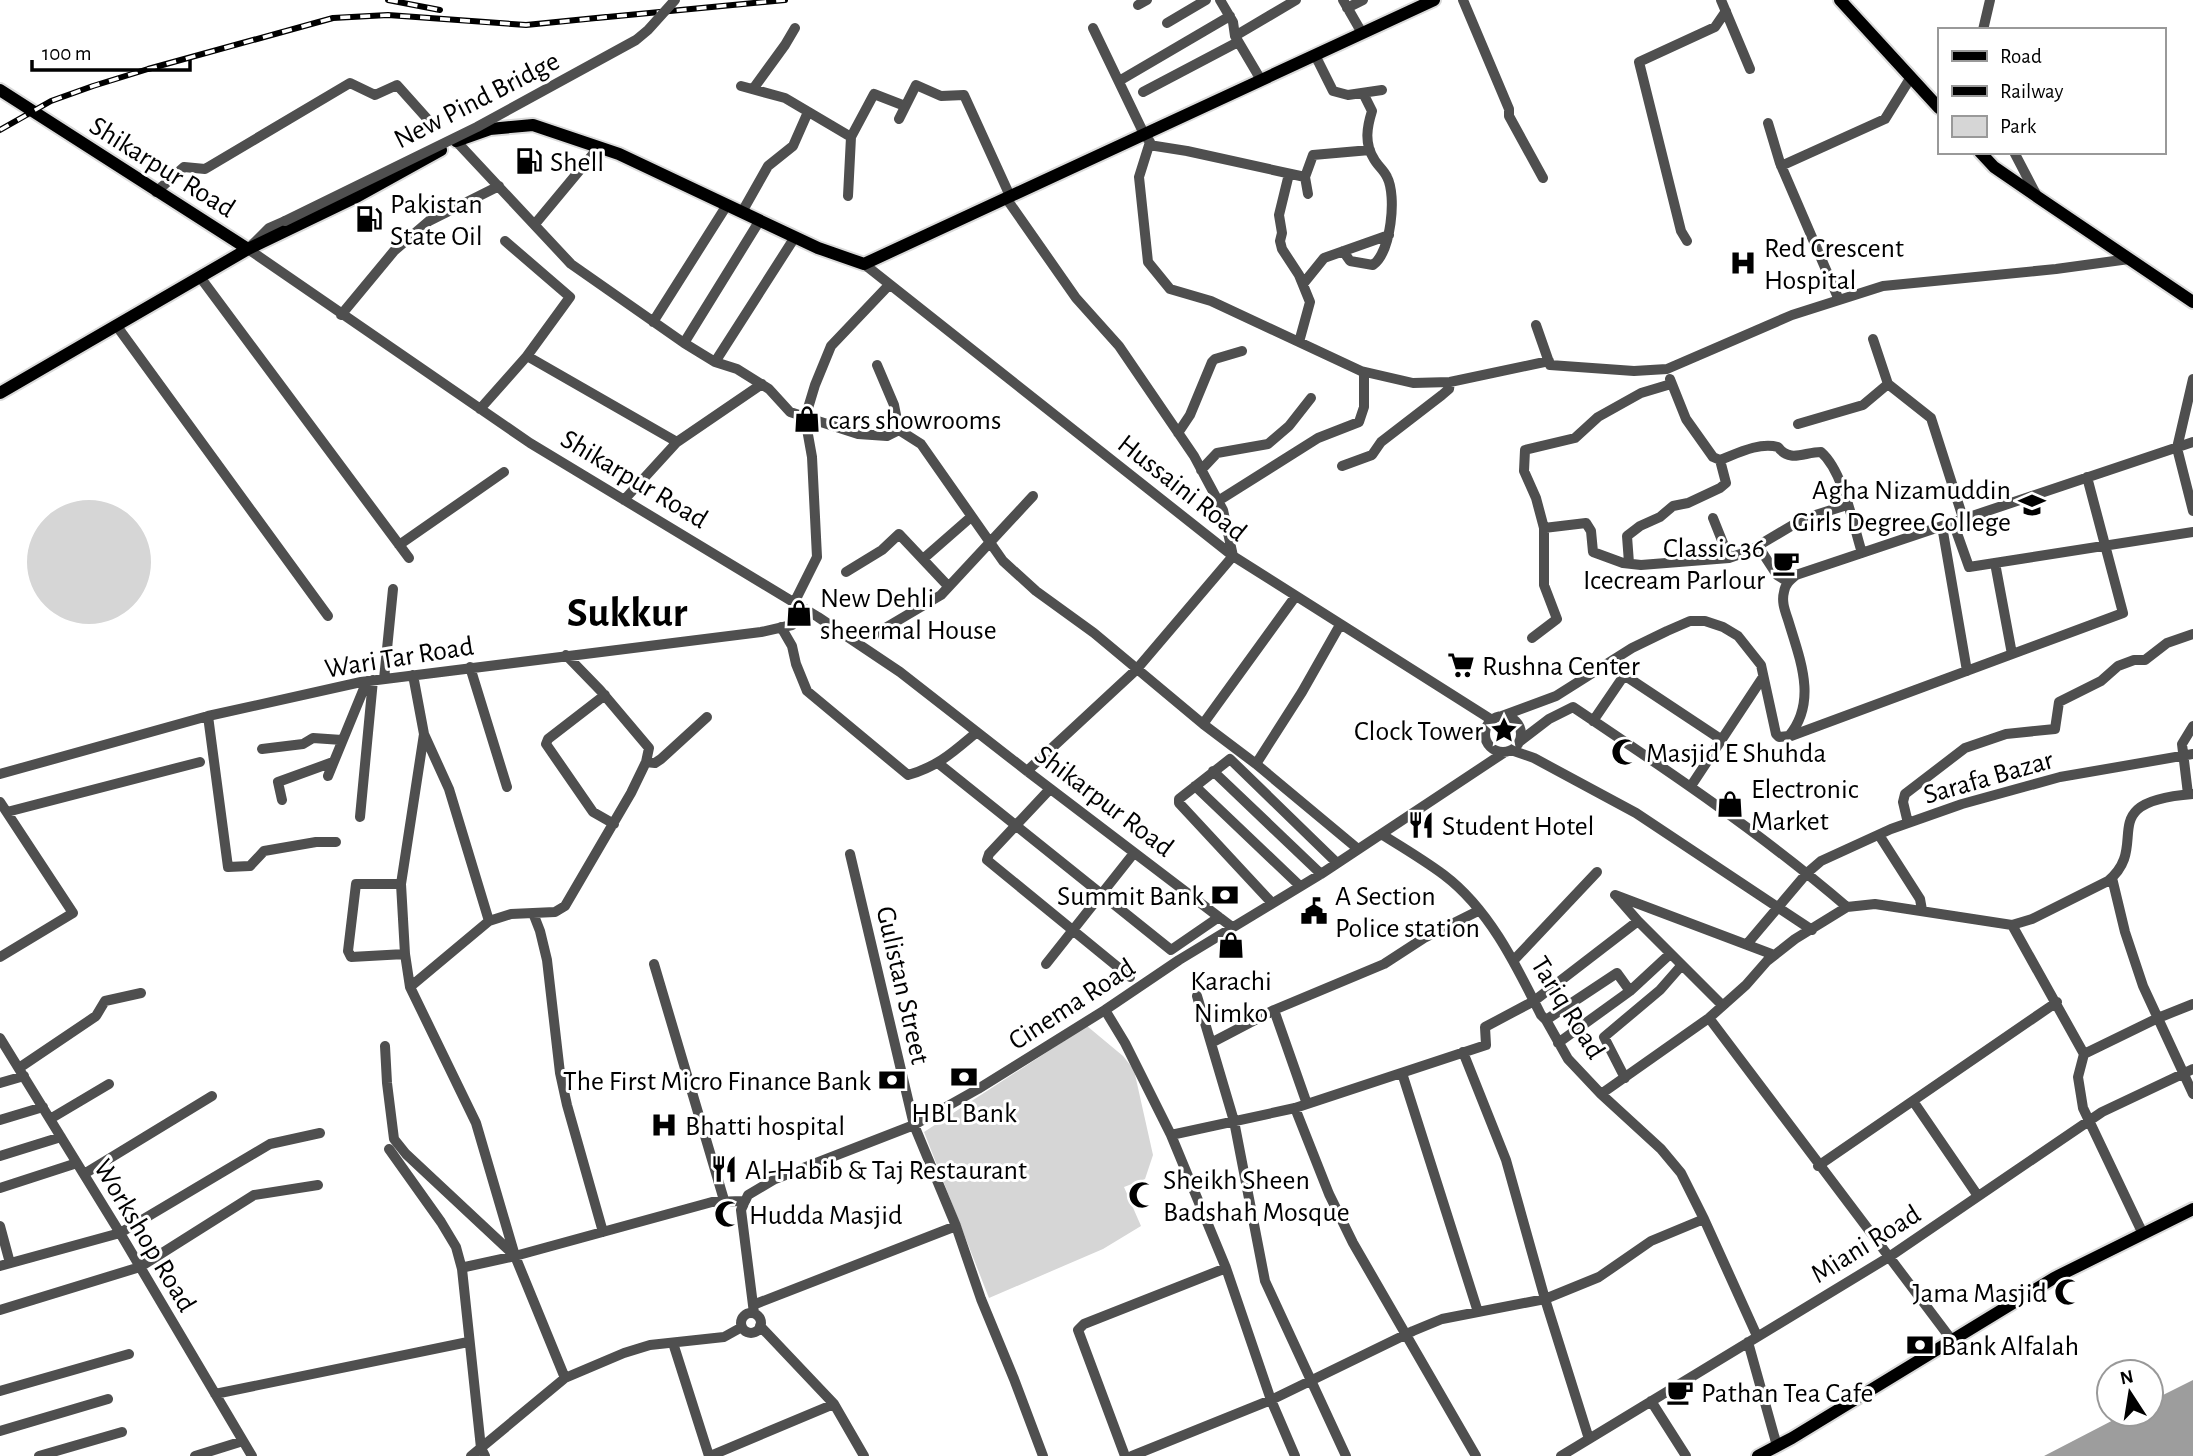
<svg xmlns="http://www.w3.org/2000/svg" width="2193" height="1456" viewBox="0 0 2193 1456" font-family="'Alegreya Sans',sans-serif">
<rect width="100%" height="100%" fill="#fff"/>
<path fill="#d6d6d6" d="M27 562a62 62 0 1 1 124 0a62 62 0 1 1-124 0Z
M1087 1026 1123 1056 1134 1070 1153 1155 1145 1179 1124 1187 1141 1226 1103 1249 989 1298 924 1132Z"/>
<path fill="#9d9d9d" d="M2193 1380V1456H2044L2125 1414H2151V1401Z"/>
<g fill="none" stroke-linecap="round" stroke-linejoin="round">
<defs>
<path id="major" d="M1840 0 1939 108
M0 90 248 249
M456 141 490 129 533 125 619 154 818 248 864 264 1434 0
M1980 152 1994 167 2039 198 2193 302
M0 393 248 249 358 196 441 150
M1758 1456 1792 1438 2054 1278 2193 1209"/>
</defs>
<use href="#major" stroke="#dbdbdb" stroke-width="16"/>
<path stroke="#4f4f4f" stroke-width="10" d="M1220 0 1233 22 1235 36 1261 80
M1343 0 1362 33
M1463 0 1509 109V116L1543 178
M1721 0 1750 69
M1138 5 1147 0
M1347 8 1363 0
M1167 23 1206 0
M1093 28 1144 134 1150 142 1139 177 1148 262 1170 289 1211 301 1361 371 1413 383 1450 382 1549 361
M1983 30 1990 0
M1235 36 1296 0
M1315 55 1333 91 1348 95 1382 90
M1119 81 1230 16
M741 86 785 98 851 137 848 196
M753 89 785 45 795 28
M1143 92 1238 42
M899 119 916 85 941 96 964 95 1010 196
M1768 123 1780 163 1839 300
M851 137 874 94 905 106
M456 141 571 264 684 343 715 362 737 369 769 389 790 412 858 434 887 436 899 430
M1149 145 1187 151 1305 177 1308 194
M2014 152 2037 196
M1781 166 1885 119 1911 77
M1289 174 1279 215 1282 233 1280 241 1282 249 1299 275 1310 302 1299 342
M1305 177 1313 155 1370 150
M156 192 184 167 205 169 350 83 375 95 397 85 431 123
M1006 198 1076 298 1119 346 1194 456 1223 510 1233 556 1136 670 1027 771
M742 212 768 166 793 146 808 112
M285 221 269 228 248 249 530 443 818 617 900 672 1027 771 1232 927
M535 224 599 147
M505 241 570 297 527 356
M1687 241 1681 231 1639 62 1715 27 1726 11
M1343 251 1350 261 1373 265C1391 252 1397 196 1387 177 1384 170 1377 165 1374 159 1364 143 1367 127 1372 111L1363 93
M864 264 1233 556 1492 720
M200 277 409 558
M1303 284 1324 258 1389 235
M341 315 394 251 429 221 499 186
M653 322 727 205
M116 325 328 616
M1536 325 1550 365 1634 371 1667 369 1792 315 1883 286 2056 269 2129 259
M1873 339 1888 384 1931 418 1963 518
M684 343 760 220
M715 362 795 237
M877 365 894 405 899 430 921 444 1003 561 1036 591 1094 633 1203 724 1256 764 1358 849
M1670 379 1686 419 1713 457 1720 460
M2193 379 2177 448 2193 511
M480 409 527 356 677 442
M1798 424 1863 405 1888 384
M1178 433 1190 415 1212 362 1215 359 1242 351
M1342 466 1372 455 1381 442 1442 395 1449 389 1450 382
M1201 470 1217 453 1268 444 1289 426 1311 398
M624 500 677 442 762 384
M1218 501 1318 438 1359 422 1364 407V372
M1713 518 1729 558
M1953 522 1969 567 2193 532
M1942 526 1967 671
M1544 528 1586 523 1591 531 1593 552 1623 563 1641 565 1729 558 1749 551 1803 519 1847 505
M399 545 504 472
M1758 546 1777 575 1788 582
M923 559 971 517
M1629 563 1627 536 1640 526 1660 517 1673 506 1688 503 1720 488 1726 483 1720 460C1738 453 1759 442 1778 447 1790 463 1804 452 1821 452 1843 471 1853 524 1862 553
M1995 563 2012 654
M846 572 882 550 899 534 948 586
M794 603 817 557 812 457 805 418 815 385 831 346 889 285
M781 627 792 646 796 664 807 691 908 775C939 766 953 752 977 732
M875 634 941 595 1033 496
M1532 638 1557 619 1544 585V528L1536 498 1524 471 1525 450 1575 438 1598 417 1641 393 1671 384
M470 667 507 787
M413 675 424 734 449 789 489 921
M384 679 393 589
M605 695 548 739 546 744 593 812 614 824
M208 716 228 867 250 866 264 851 316 842H336
M1502 716 1556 696 1632 648 1667 631 1690 621H1705L1723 627 1738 636 1761 665 1776 734 1779 737 1789 736C1817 702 1801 662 1789 623 1786 613 1781 603 1784 592 1785 584 1790 580 1796 575L2193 442
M1485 734a18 18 0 1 1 36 0a18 18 0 1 1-36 0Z
M1593 721 1623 677H1627L1722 740
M1203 724 1295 597
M424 734 401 884 405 954 410 987 476 1123 515 1256 565 1378
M1791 736 2123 613 2087 477
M1519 742 1549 719 1573 707C1667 770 1761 833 1847 907
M262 749 303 744 313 738 342 740
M1511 750 1534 758 1636 813 1812 930
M646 762 655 763 661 759 707 717
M938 763 1171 950 1219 917
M1256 764 1302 692 1340 625
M1213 771 1321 874
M0 774 208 716 361 682 761 632 792 625 808 611
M328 776 367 681
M1195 786 1300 886
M1691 786 1763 677
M1050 789 989 854 987 860 1130 977
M2188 794 2182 744 2193 726
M282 800 278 782 333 762
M0 802 73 913 0 957
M7 812 200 762
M360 817 373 680
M1908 823 1903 802 1905 794 1965 748 2006 734 2055 729 2059 702 2101 681 2118 666 2134 660H2145L2167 643 2193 634
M1381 834C1402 847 1424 860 1444 875 1489 909 1516 965 1541 1015L1546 1020 1568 1059 1601 1094 1661 1149 1681 1173 1704 1219 1757 1336
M1879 835 1920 899 1922 910
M850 854 914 1125 956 1226 981 1299 1014 1379 1043 1456
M2112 878 2125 932 2143 986 2193 1094
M401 884H356L348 951 351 957 405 954
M1615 895 1774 955
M1617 897 1638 921 1722 1005
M1272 903 1179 803V799L1230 759 1337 863
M533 913 540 931 547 960 560 1073 567 1105 603 1232
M2012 925 2084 1054 2078 1077 2083 1108 2143 1234
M1747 944 1807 873 1821 861 1891 829 1962 804 2060 777 2193 754
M1514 960 1597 872
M654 964 724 1200
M1046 964 1134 853
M410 987 489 921 511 914 555 912 565 906 631 793 646 762 649 748 600 690 566 655
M1197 996 1234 1121 1265 1281 1346 1456
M1105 1010 1125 1043 1171 1135 1226 1268 1271 1400 1295 1456
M1274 1010 1307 1104
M1709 1018 1951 1339
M1546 1020 1617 973 1630 991
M0 1038 120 1233 252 1456
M1211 1043 1274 1010 1384 964 1424 938 1478 911
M1558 1043 1630 991 1670 954
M385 1046 387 1083 394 1139 406 1154 513 1254
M1463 1052 1506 1160 1545 1299 1589 1439
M2084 1054 2158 1018 2193 1004
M19 1068 96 1016 105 1001 141 993
M1402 1073 1478 1312
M1625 1078 1604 1037 1660 990 1681 966
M0 1083 24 1076
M1601 1094 1709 1018 1746 985 1767 961 1795 939 1847 907 1875 904 2012 925 2032 919 2108 881C2153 844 2090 802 2193 794
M1913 1101 1978 1196
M1295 1108 1329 1194 1353 1243 1476 1456
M50 1119 109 1084
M0 1120 43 1107
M1171 1135 1295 1108 1486 1045 1485 1027 1534 1001 1638 921
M389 1149 441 1222 456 1247 462 1269 481 1448 485 1456
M0 1156 61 1137
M1818 1166 2057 1002
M84 1174 212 1096
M0 1188 77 1163
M0 1226 10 1263
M0 1266 120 1233 270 1144 320 1133
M462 1269 465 1267 515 1256 712 1202 743 1201
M753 1305 956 1226
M0 1310 140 1267 254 1195 318 1185
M754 1313 741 1210 748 1195 775 1179 914 1125 978 1089 1105 1010 1179 960 1321 874 1505 752
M741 1323a10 10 0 1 1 20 0a10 10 0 1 1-20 0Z
M760 1326 834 1404 864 1456
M1748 1342 1777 1446
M673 1343 709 1456
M0 1391 129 1354
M215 1394 468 1342
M1651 1401 1686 1456
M0 1431 108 1399
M39 1456 122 1432
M195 1456 243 1441
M471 1456 565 1378 624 1353 650 1345 724 1337 742 1327
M710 1456 834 1404
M1125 1456 1078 1330 1084 1324 1226 1268
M1132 1456 1271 1400 1413 1331 1442 1319 1545 1299 1599 1277 1651 1241 1704 1219
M1561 1456 1889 1257 2102 1112 2193 1069"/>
<use href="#major" stroke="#000" stroke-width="12"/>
<defs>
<path id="rail" d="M388 0 440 10
M597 18 785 0
M0 130 51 101 93 86 148 69 333 18 388 15 526 25 606 17"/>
</defs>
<use href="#rail" stroke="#000" stroke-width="6"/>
<use href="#rail" stroke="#fff" stroke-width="3.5" stroke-dasharray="10" stroke-linecap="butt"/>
<path stroke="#4f4f4f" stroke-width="10" d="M285 221 477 127 636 40 648 30 675 0"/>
</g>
<defs>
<symbol id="fuel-bare" viewBox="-9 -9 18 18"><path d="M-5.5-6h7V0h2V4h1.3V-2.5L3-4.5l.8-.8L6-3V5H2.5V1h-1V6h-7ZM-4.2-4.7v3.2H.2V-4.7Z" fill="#000" stroke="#fff" stroke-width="2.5" paint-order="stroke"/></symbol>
<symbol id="hospital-bare" viewBox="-9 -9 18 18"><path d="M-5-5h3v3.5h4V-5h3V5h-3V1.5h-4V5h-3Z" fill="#000" stroke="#fff" stroke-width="2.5" paint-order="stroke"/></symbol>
<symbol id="shop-bare" viewBox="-9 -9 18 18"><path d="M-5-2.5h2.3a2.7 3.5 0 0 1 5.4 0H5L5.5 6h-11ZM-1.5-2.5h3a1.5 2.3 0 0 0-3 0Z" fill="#000" stroke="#fff" stroke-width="2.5" paint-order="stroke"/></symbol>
<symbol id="university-bare" viewBox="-9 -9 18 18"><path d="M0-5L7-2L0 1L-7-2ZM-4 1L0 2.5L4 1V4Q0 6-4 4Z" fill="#000" stroke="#fff" stroke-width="2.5" paint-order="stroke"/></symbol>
<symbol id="cafe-bare" viewBox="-9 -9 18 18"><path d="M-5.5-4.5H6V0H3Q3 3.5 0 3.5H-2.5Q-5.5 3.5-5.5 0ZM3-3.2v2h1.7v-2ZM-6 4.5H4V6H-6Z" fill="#000" stroke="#fff" stroke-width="2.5" paint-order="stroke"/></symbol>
<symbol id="supermarket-bare" viewBox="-9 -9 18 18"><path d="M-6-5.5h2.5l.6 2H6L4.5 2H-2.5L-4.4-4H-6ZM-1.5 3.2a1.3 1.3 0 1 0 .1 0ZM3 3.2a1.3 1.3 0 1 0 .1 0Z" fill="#000" stroke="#fff" stroke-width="2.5" paint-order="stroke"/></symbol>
<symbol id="sight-bare" viewBox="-9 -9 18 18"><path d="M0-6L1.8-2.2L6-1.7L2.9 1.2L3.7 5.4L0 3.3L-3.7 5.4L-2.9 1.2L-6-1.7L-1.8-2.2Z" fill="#000" stroke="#fff" stroke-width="2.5" paint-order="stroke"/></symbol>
<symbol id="mosque-bare" viewBox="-9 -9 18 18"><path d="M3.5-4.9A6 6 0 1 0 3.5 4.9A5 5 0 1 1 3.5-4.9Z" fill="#000" stroke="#fff" stroke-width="2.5" paint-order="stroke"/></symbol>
<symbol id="restaurant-bare" viewBox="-9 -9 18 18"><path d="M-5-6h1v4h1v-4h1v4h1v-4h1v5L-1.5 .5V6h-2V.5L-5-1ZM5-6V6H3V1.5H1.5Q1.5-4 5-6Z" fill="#000" stroke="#fff" stroke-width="2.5" paint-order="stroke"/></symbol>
<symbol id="bank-bare" viewBox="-9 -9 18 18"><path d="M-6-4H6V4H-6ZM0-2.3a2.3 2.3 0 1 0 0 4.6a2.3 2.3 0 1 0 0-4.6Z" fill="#000" stroke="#fff" stroke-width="2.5" paint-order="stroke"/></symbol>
<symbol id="civic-bare" viewBox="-9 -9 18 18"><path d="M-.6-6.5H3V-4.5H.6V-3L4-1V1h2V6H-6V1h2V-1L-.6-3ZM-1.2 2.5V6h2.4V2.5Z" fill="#000" stroke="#fff" stroke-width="2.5" paint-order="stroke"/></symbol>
</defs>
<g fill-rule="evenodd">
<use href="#fuel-bare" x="510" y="142" width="38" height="38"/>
<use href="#fuel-bare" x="350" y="200" width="38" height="38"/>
<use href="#hospital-bare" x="1724" y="244" width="38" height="38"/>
<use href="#shop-bare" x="788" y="400" width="38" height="38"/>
<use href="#university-bare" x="2013" y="486" width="38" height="38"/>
<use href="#cafe-bare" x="1767" y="544" width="38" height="38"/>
<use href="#shop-bare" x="780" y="594" width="38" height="38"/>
<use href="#supermarket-bare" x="1442" y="646" width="38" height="38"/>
<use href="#sight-bare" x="1485" y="711" width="38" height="38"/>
<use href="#mosque-bare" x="1606" y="733" width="38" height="38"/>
<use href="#shop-bare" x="1711" y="785" width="38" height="38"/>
<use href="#restaurant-bare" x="1402" y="806" width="38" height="38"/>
<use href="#bank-bare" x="1206" y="876" width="38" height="38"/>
<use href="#civic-bare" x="1295" y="892" width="38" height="38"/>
<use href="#shop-bare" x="1212" y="926" width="38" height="38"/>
<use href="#bank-bare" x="945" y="1058" width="38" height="38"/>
<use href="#bank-bare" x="873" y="1061" width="38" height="38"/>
<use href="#hospital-bare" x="645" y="1106" width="38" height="38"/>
<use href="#restaurant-bare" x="705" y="1150" width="38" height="38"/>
<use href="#mosque-bare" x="1123" y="1176" width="38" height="38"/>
<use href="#mosque-bare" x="709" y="1195" width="38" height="38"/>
<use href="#mosque-bare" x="2049" y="1273" width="38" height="38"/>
<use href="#bank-bare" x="1901" y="1326" width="38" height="38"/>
<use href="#cafe-bare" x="1661" y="1373" width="38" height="38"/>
</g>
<g text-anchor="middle" stroke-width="6" stroke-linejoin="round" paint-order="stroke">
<g font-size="28" fill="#000" stroke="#fff">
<text transform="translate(476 99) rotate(-27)" y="10">New Pind Bridge</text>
<text transform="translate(163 166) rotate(32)" y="10">Shikarpur Road</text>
<text transform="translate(635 478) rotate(31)" y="10">Shikarpur Road</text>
<text transform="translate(1183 487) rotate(38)" y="10">Hussaini Road</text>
<text transform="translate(399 656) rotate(-9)" y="10">Wari Tar Road</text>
<text transform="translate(1988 776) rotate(-16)" y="10">Sarafa Bazar</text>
<text transform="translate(1105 800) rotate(37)" y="10">Shikarpur Road</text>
<text transform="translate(904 985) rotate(77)" y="10">Gulistan Street</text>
<text transform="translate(1071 1003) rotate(-33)" y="10">Cinema Road</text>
<text transform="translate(1569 1007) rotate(58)" y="10">Tariq Road</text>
<text transform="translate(146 1235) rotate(59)" y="10">Workshop Road</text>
<text transform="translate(1865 1243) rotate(-32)" y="10">Miani Road</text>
</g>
<g font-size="28" fill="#000" stroke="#fff" text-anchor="start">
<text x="550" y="171">Shell</text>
<text x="390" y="213">Pakistan<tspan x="390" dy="32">State Oil</tspan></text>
<text x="1764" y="257">Red Crescent<tspan x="1764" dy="32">Hospital</tspan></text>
<text x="828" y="429">cars showrooms</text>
<text x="2011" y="499" text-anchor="end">Agha Nizamuddin<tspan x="2011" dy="32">Girls Degree College</tspan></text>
<text x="1765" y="557" text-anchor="end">Classic 36<tspan x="1765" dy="32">Icecream Parlour</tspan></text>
<text x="820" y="607">New Dehli<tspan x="820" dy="32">sheermal House</tspan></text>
<text x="1482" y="675">Rushna Center</text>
<text x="1483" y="740" text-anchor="end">Clock Tower</text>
<text x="1646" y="762">Masjid E Shuhda</text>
<text x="1751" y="798">Electronic<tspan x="1751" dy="32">Market</tspan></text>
<text x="1442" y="835">Student Hotel</text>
<text x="1204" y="905" text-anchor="end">Summit Bank</text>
<text x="1335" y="905">A Section<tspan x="1335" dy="32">Police station</tspan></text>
<text x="1231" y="990" text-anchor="middle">Karachi<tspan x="1231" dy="32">Nimko</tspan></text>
<text x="871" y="1090" text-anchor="end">The First Micro Finance Bank</text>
<text x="964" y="1122" text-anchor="middle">HBL Bank</text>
<text x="685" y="1135">Bhatti hospital</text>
<text x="745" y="1179">Al-Habib &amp; Taj Restaurant</text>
<text x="1163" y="1189">Sheikh Sheen<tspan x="1163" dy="32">Badshah Mosque</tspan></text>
<text x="749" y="1224">Hudda Masjid</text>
<text x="2047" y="1302" text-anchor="end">Jama Masjid</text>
<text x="1941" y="1355">Bank Alfalah</text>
<text x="1701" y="1402">Pathan Tea Cafe</text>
</g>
<g font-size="42" font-weight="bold" fill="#000" stroke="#fff">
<text x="627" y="626">Sukkur</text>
</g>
</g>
<rect x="1938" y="28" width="228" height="126" fill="#ffffff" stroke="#999999" stroke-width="2"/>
<rect x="1952" y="51" width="35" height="10" fill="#000000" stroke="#999999" stroke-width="2"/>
<text x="2000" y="63" font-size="21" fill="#000000">Road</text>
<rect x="1952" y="86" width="35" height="10" fill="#000000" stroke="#999999" stroke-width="2"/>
<text x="2000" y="98" font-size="21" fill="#000000">Railway</text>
<rect x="1952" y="116" width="35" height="21" fill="#d6d6d6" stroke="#999999" stroke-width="2"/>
<text x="2000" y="133" font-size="21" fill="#000000">Park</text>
<g transform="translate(2130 1393) rotate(348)"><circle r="33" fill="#ffffff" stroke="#999999" stroke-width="2"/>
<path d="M0-5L12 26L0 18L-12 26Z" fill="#000000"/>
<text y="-10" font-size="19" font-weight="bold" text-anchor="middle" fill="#000000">N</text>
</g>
<path d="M32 60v10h158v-10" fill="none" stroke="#000000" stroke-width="3.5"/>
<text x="42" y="60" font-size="21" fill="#000000" stroke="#ffffff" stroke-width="5" paint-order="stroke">100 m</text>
</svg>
